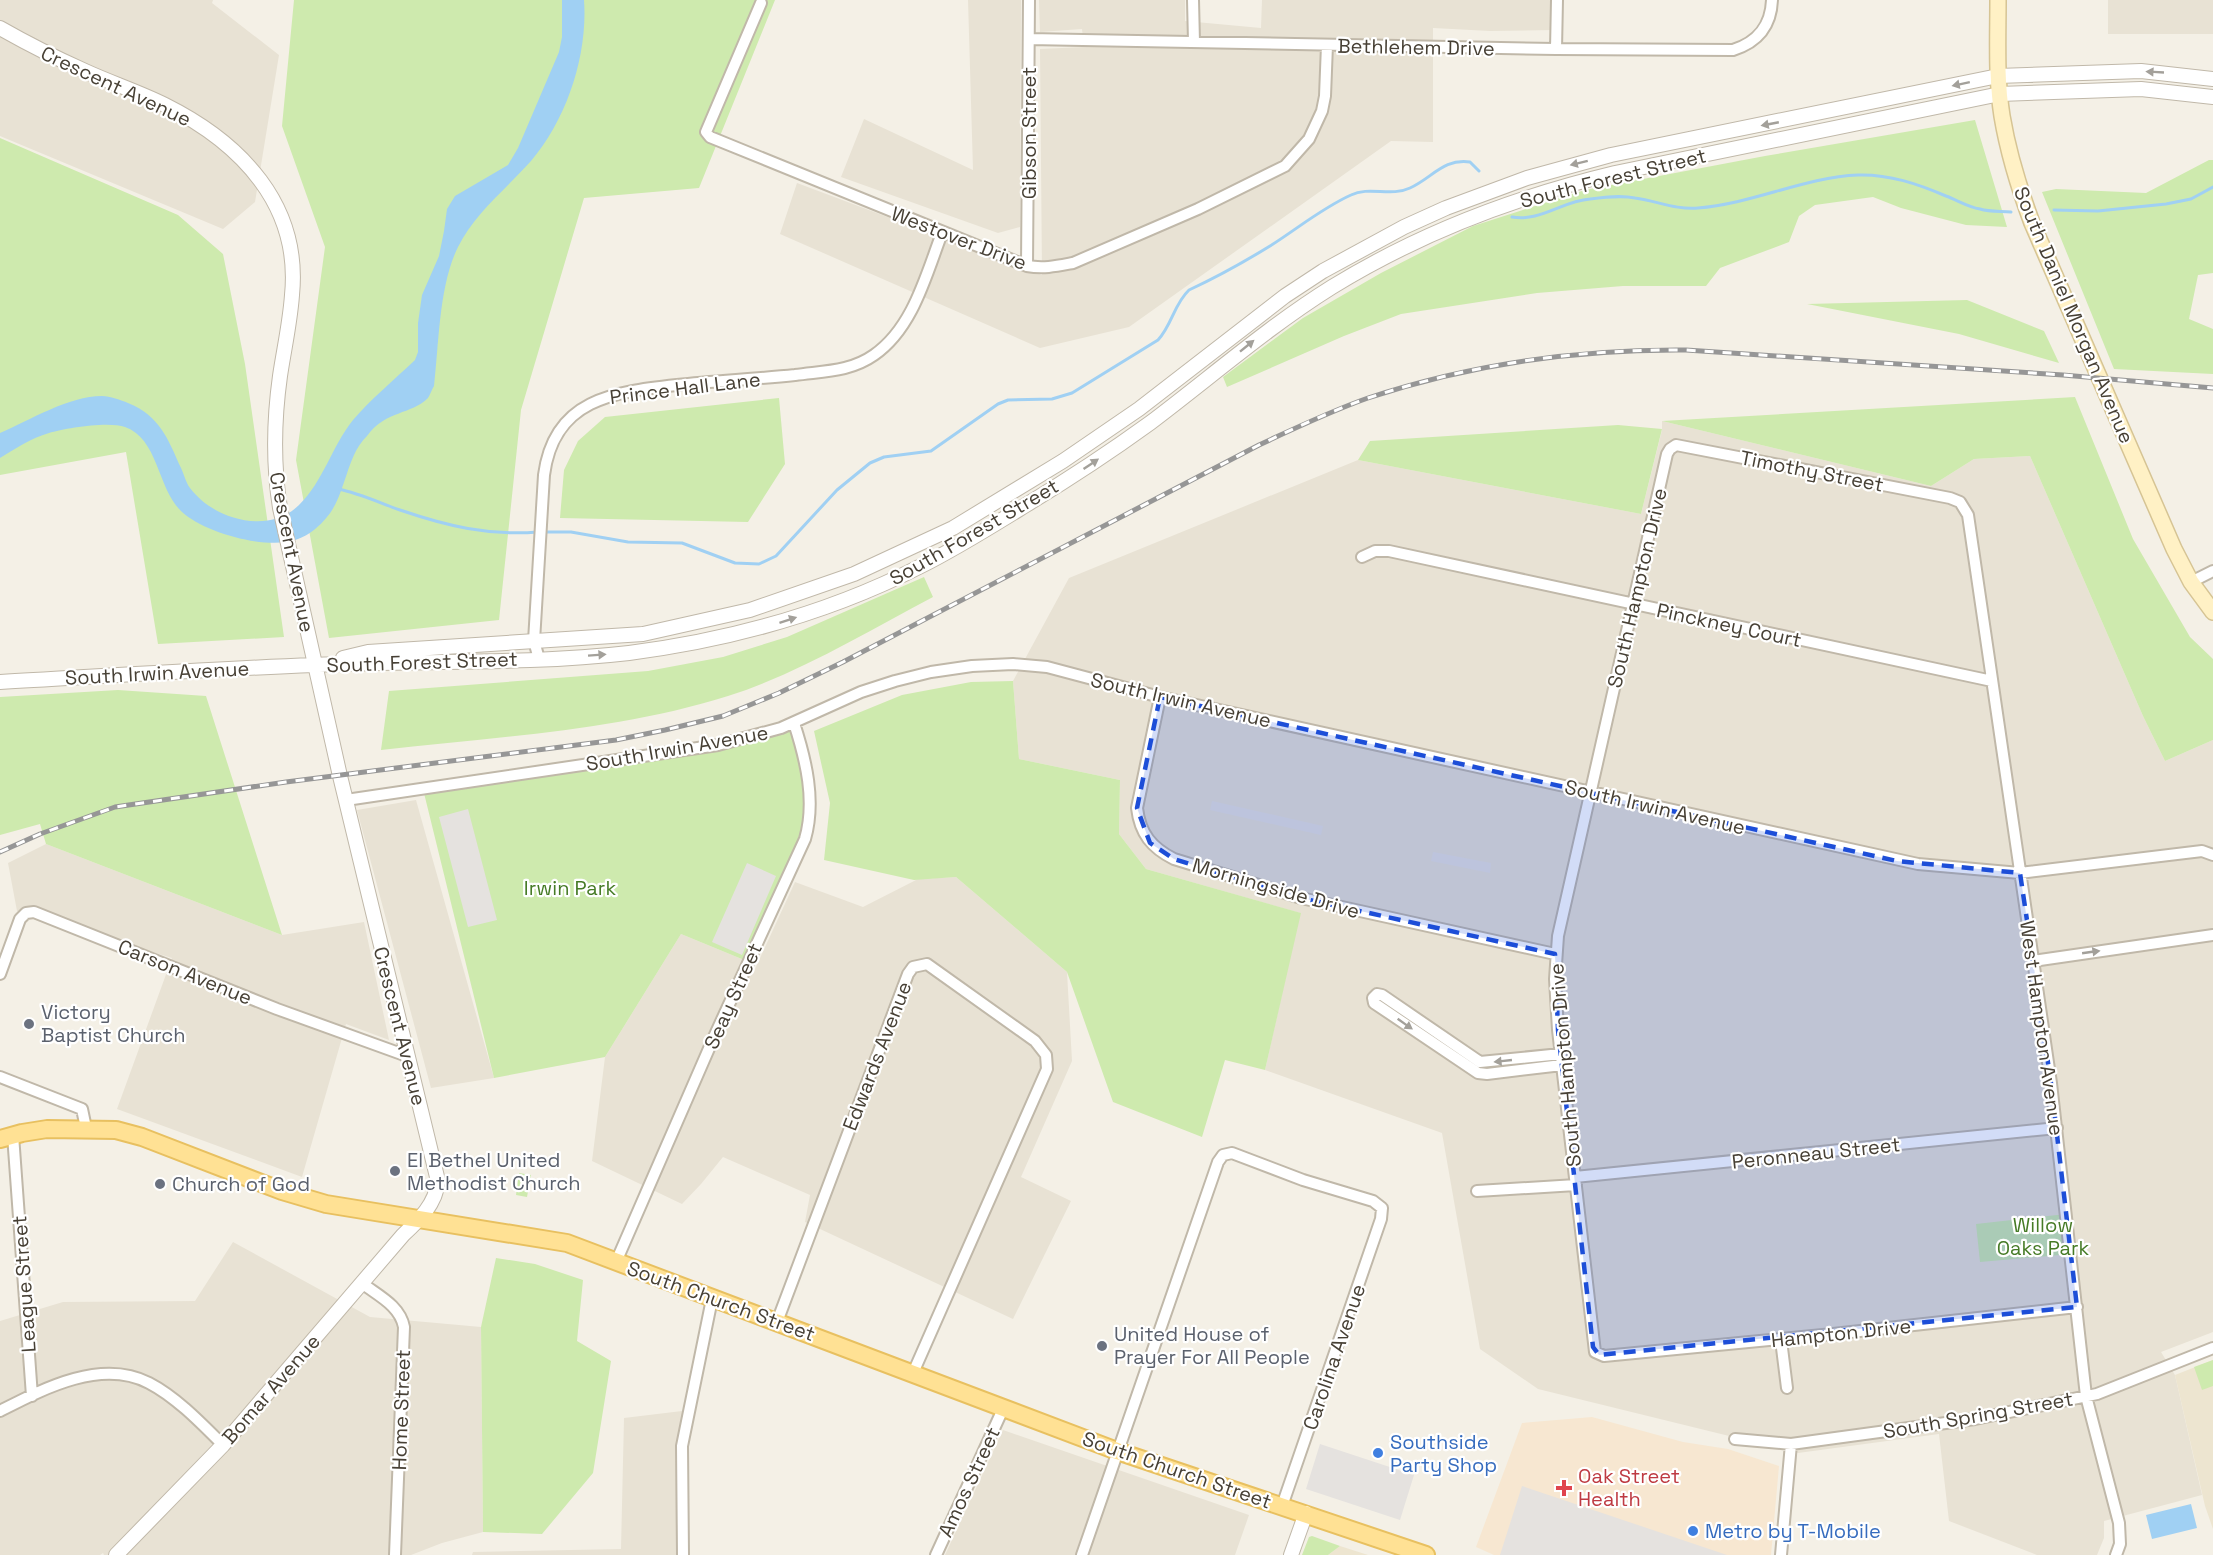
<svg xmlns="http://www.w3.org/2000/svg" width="2213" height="1555" viewBox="0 0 2213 1555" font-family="'Space Grotesk',sans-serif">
<rect width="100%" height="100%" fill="#f4f0e6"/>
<path fill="#e8e2d4" d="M0 0H213L212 3 279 55 255 202 223 229 0 136Z
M968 0H1021L1020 227 998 233 841 177 864 119 973 170Z
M1039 0H1185V21L1261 28 1262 0H1554L1553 30 1490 31 1433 28V142L1391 141 1129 327 1040 348 780 234 797 183 1042 275 1040 49 1084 47 1082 29 1040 32Z
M2108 0H2213V34H2108Z
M1662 421 1931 486 1974 459 2030 456 2143 716 2165 761 2213 740V1332L2161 1352 2175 1375 2202 1495 2104 1521V1538L2097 1555H2037L1949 1521 1939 1434 1798 1453 1538 1389 1480 1349 1442 1133 1265 1070 1300 913 1146 869 1119 834 1120 780 1019 759 1013 681 1069 578 1358 460 1641 514 1662 430Z
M416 800 494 1078 431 1088 357 810Z
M46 844 282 935 364 922 389 1040 346 1024 302 1177 117 1109 172 958 17 911 8 863Z
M956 877 1067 972 1072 1061 1021 1177 1071 1201 1013 1319 805 1222 810 1195 723 1157 701 1184 682 1204 592 1161 605 1057 681 934 749 962 755 969 795 882 863 907 918 879Z
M233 1242 370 1317 481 1327 483 1532 442 1543 411 1555H104L103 1553 100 1555H0V1321L63 1302 195 1301Z
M682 1411 677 1555H472L473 1552 621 1549 624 1418Z
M1003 1430 1249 1515 1235 1555H945Z"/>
<path fill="#f7e7d1" d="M1592 1417 1683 1442 1728 1449 1779 1466 1771 1555H1494L1476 1547 1522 1423Z"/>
<path fill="#ede5d0" d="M2213 1360V1529L2205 1506 2175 1375Z
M1340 1546 1368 1555H1328Z"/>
<path fill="#ceeaae" d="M294 0H775L699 188 584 198 521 410 499 620 329 638 296 460 325 247 282 126Z
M1975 120 2007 227 1966 225 1901 208 1873 197 1815 205 1799 216 1789 242 1720 268 1706 286H1623L1537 293 1401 314 1344 336 1227 387 1223 377 1303 318 1381 273 1473 226 1585 190 1765 156Z
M0 138 178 215 223 254 245 364 284 637 158 644 126 452 0 475Z
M2209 160H2213V273L2198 275 2189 319 2213 329V374L2114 369 2042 192 2056 189 2146 193Z
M1967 300 2044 331 2059 363 1959 334 1807 304Z
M2075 397 2133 539 2190 637 2213 659V740L2165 761 2143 716 2030 456 1974 459 1931 486 1662 421Z
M779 398 785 464 748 522 560 518 564 470 578 441 605 417Z
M1618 425 1662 429 1641 514 1358 460 1370 441Z
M924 577 933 597C866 632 800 673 728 696 617 731 495 737 381 750L389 691 648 671 723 657 787 637Z
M1013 681 1019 759 1120 780 1119 834 1146 869 1301 913 1265 1070 1225 1060 1202 1137 1113 1102 1067 972 956 877 914 880 824 860 830 803 814 731 902 695 971 682Z
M118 690 206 696 282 935 46 844 40 824 0 835V697Z
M794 723 809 820 749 962 681 934 605 1057 494 1078 423 789 675 752Z
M519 1173 531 1175 527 1197 516 1195Z
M2066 1214 2071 1254 1980 1262 1976 1224Z
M496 1258 535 1264 583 1280 577 1341 611 1361 593 1473 542 1534 483 1532 481 1327Z
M2213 1360V1386L2202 1390 2194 1367Z
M1312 1536 1340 1546 1328 1555H1302L1309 1537Z"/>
<path fill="#e5e2df" d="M1212 801 1323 826 1321 835 1210 810Z
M468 809 497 920 468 927 439 817Z
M1433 852 1491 863 1490 873 1431 861Z
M747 863 776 876 742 955 712 942Z
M1320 1444 1414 1475 1400 1520 1306 1489Z
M1522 1486 1727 1555H1500Z"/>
<path fill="#a0d0f3" d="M562 0H584C588 55 567 119 531 161 506 189 475 213 458 247 439 285 439 343 434 386 432 389 430 395 428 398 411 415 386 410 367 436 362 441 357 448 354 455 345 474 341 501 327 517 320 526 309 535 298 539 269 551 205 533 182 512 157 489 159 439 125 427 109 421 65 428 49 433 31 438 15 449 0 458V433C30 420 69 396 102 396 110 396 121 400 128 403 160 416 168 439 181 468 184 474 186 483 190 488 214 520 269 535 299 505 323 482 332 446 353 420 371 399 394 380 415 360L418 352V323L422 295 439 256 444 231 447 209 455 196 508 165 518 148 559 52 562 37Z
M2191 1504 2197 1528 2152 1539 2146 1515Z"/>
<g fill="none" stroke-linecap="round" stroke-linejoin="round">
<path stroke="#a0d0f3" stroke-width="3" d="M2054 210 2098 211 2166 204 2191 199 2213 187
M1512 217C1540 222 1562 201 1590 199 1605 197 1621 195 1635 198 1657 201 1676 210 1698 208 1752 204 1805 177 1858 175 1889 174 1918 184 1946 196 1957 200 1968 207 1980 209 1990 212 2001 211 2011 212
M338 489C359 493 380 503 400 510 447 526 488 536 538 532
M544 532H571L628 542 682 543 735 563 759 564 776 556 837 490 870 463 884 457 931 451 998 404 1008 400 1052 399 1072 393 1158 340C1172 325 1174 304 1189 290 1217 277 1244 262 1270 246 1297 229 1322 208 1351 195 1369 186 1391 197 1410 188 1432 178 1444 158 1470 162L1479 171"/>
<defs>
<path id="minor" d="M1193 0 1194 42
M761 3 706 132 710 137 1027 266C1044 269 1057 266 1073 263L1198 209 1285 166 1309 139 1322 111 1325 96 1327 45
M1029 39 1556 49 1733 50C1758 42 1771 26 1772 0
M1556 49 1557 0
M1027 266 1029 0
M1362 557 1375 551H1389L1992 681
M2191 582 2213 571
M539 659 534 641 544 475C554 399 613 392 677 385 716 381 756 379 795 375 823 371 850 372 874 355 913 328 926 275 942 233
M1160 697 1137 808C1140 834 1152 848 1174 859L1301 898 1555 954
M346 800 718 745 781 728 861 692 895 681 931 672 972 666 1013 664 1047 667 1160 697 1918 864 2020 873 2202 851 2213 855
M2033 961 2213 935
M0 974 20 919 26 913 34 912 277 1009 407 1056
M1561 1054 1480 1062 1382 995 1377 994 1373 998 1374 1003 1478 1073 1487 1074 1562 1065
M0 1077 82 1109 86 1128
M13 1135 32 1396
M1575 1177 2057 1128
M1477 1191 1576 1185
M616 1262 714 1037 805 839C816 801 806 760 794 723
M363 1284C379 1296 400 1306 404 1327L395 1555
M2077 1307 1833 1334 1604 1356 1595 1352 1558 1030 1555 979 1558 936 1667 454 1670 449 1676 445 1950 498 1960 502 1968 515 2051 1083 2086 1396 2119 1523 2120 1544 2116 1555
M777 1322 908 974 913 967 927 964 1035 1041 1046 1055 1047 1069 913 1373
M1781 1340 1787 1388
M0 1411C43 1389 101 1358 149 1383 176 1397 201 1423 223 1445
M1735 1439 1791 1444 1975 1419 2097 1394 2213 1348
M683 1555 682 1446 712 1299
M936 1555 1003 1409
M1082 1555 1218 1162 1223 1155 1232 1153 1303 1180 1373 1201 1382 1208 1381 1219 1282 1506
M1781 1555 1791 1444"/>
<path id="tertiary" d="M0 28C28 44 56 58 85 71 111 83 139 92 165 105 241 143 301 205 292 295 290 323 284 349 280 376 274 419 273 464 280 508L340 776 438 1181C436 1204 419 1220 403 1235L223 1445 116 1555
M343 658 368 652 643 634 750 610 854 574 953 528 1063 461 1139 409 1285 296 1323 271 1404 227 1446 208 1527 178 1611 155 1998 76 2141 71 2213 79
M0 682C105 676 210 669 314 665 419 660 525 665 629 653 730 640 829 613 921 566 957 548 992 526 1026 505 1069 479 1110 452 1150 423 1211 377 1268 327 1332 287 1420 233 1515 197 1615 173L2000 94 2141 89 2213 97
M1291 1555 1306 1513"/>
<path id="secondary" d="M1998 0C1998 38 1996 78 2002 116 2008 152 2019 188 2032 223L2174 549 2191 582 2213 612"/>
<path id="primary" d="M0 1139 22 1133 47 1129 116 1130 142 1137 282 1191 326 1204 567 1243 1117 1451 1426 1555"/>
</defs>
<use href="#minor" stroke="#c0b8a9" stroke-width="14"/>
<use href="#tertiary" stroke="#c0b8a9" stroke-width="16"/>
<use href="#secondary" stroke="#d6c494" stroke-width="18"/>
<use href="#primary" stroke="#e8c060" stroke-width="20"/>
<use href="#minor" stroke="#fff" stroke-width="10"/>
<use href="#tertiary" stroke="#fff" stroke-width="14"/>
<use href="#secondary" stroke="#fff1c5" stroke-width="15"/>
<use href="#primary" stroke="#ffe194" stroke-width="16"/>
<defs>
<path id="rail" d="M0 852 40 834 115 807 286 782 616 740 665 730 723 716 779 693 843 662 1259 445C1295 428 1331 411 1368 398 1471 364 1577 349 1686 350L2063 375 2213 388"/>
</defs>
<use href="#rail" stroke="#969696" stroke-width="5"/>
<use href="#rail" stroke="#fff" stroke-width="3" stroke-dasharray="9" stroke-linecap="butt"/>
</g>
<defs><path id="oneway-solid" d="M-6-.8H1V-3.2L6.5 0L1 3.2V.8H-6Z" transform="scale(1.5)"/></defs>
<g fill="#a3a09a">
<use href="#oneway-solid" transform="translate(2155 72) rotate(-177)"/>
<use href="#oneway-solid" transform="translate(1961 84) rotate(168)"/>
<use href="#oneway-solid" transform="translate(1770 124) rotate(169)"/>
<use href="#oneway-solid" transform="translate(1579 163) rotate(166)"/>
<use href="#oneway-solid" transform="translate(1247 346) rotate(-39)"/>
<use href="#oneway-solid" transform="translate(1091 464) rotate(-34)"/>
<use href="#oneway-solid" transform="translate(788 620) rotate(-18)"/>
<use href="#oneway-solid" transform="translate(597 655) rotate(-4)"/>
<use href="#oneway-solid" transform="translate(2091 952) rotate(-8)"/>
<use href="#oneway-solid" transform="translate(1405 1024) rotate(35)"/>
<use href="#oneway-solid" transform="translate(1503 1061) rotate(174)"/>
</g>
<path fill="#1d4ed8" fill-opacity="0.2" stroke="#1d4ed8" stroke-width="4.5" stroke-dasharray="12 8" stroke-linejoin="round" d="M1160 697 1897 861 2020 873 2051 1083 2077 1307 1599 1355 1593 1347 1558 1030 1555 954 1301 898 1174 859 1150 843 1137 808Z"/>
<g fill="#6b7280" stroke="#fff" stroke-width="2">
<circle cx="29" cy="1024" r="6"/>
<circle cx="395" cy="1171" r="6"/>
<circle cx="160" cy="1184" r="6"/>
<circle cx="1102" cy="1346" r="6"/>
</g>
<g fill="#3f7fe0" stroke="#fff" stroke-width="2">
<circle cx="1378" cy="1453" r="6"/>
<circle cx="1693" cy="1531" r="6"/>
</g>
<path fill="#e0444e" stroke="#fff" stroke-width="2" d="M1561 1479h6v6h6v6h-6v6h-6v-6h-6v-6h6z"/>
<g text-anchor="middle" stroke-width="4.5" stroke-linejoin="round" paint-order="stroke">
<g font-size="20" fill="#474035" stroke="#fff">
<text transform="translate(1416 47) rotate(1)" y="7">Bethlehem Drive</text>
<text transform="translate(116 86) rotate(25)" y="7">Crescent Avenue</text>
<text transform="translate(1029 133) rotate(-90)" y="7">Gibson Street</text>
<text transform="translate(1613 178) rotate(-14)" y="7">South Forest Street</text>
<text transform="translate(959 238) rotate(21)" y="7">Westover Drive</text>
<text transform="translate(2074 315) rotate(67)" y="7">South Daniel Morgan Avenue</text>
<text transform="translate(685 388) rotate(-7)" y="7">Prince Hall Lane</text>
<text transform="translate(1812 471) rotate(11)" y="7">Timothy Street</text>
<text transform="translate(974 532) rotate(-30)" y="7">South Forest Street</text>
<text transform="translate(292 552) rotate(79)" y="7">Crescent Avenue</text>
<text transform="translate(1637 588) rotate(-77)" y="7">South Hampton Drive</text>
<text transform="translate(1729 625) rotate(12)" y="7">Pinckney Court</text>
<text transform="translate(422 662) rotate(-2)" y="7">South Forest Street</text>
<text transform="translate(157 673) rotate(-3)" y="7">South Irwin Avenue</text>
<text transform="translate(1181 700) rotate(13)" y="7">South Irwin Avenue</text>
<text transform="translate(677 748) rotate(-10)" y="7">South Irwin Avenue</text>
<text transform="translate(1655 807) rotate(13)" y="7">South Irwin Avenue</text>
<text transform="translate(1276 888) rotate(16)" y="7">Morningside Drive</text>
<text transform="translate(185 972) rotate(22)" y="7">Carson Avenue</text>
<text transform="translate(733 996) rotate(-66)" y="7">Seay Street</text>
<text transform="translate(400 1026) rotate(76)" y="7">Crescent Avenue</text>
<text transform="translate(2042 1028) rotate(82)" y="7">West Hampton Avenue</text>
<text transform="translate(877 1056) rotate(-69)" y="7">Edwards Avenue</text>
<text transform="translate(1565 1065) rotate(-95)" y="7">South Hampton Drive</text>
<text transform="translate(1816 1153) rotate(-6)" y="7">Peronneau Street</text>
<text transform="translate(24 1284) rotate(-94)" y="7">League Street</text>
<text transform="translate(721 1301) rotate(20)" y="7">South Church Street</text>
<text transform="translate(1841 1333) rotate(-6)" y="7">Hampton Drive</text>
<text transform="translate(1334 1357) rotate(-71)" y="7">Carolina Avenue</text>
<text transform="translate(271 1389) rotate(-49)" y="7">Bomar Avenue</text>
<text transform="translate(401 1410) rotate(-88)" y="7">Home Street</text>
<text transform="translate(1978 1415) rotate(-10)" y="7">South Spring Street</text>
<text transform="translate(1177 1470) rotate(19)" y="7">South Church Street</text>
<text transform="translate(969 1482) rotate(-65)" y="7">Amos Street</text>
</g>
<g font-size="20" fill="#467b26" stroke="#fff">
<text x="570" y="895">Irwin Park</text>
<text x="2043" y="1232">Willow<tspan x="2043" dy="23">Oaks Park</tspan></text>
</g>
<g font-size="20" fill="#5b616d" stroke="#fff" text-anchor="start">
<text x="41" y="1019">Victory<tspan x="41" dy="23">Baptist Church</tspan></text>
<text x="407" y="1167">El Bethel United<tspan x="407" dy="23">Methodist Church</tspan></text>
<text x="172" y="1191">Church of God</text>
<text x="1114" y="1341">United House of<tspan x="1114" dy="23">Prayer For All People</tspan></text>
</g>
<g font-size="20" fill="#366cbe" stroke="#fff" text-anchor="start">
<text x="1390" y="1449">Southside<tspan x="1390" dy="23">Party Shop</tspan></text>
<text x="1705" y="1538">Metro by T-Mobile</text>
</g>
<g font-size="20" fill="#be3a42" stroke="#fff" text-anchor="start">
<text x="1578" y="1483">Oak Street<tspan x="1578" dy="23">Health</tspan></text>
</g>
</g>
</svg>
